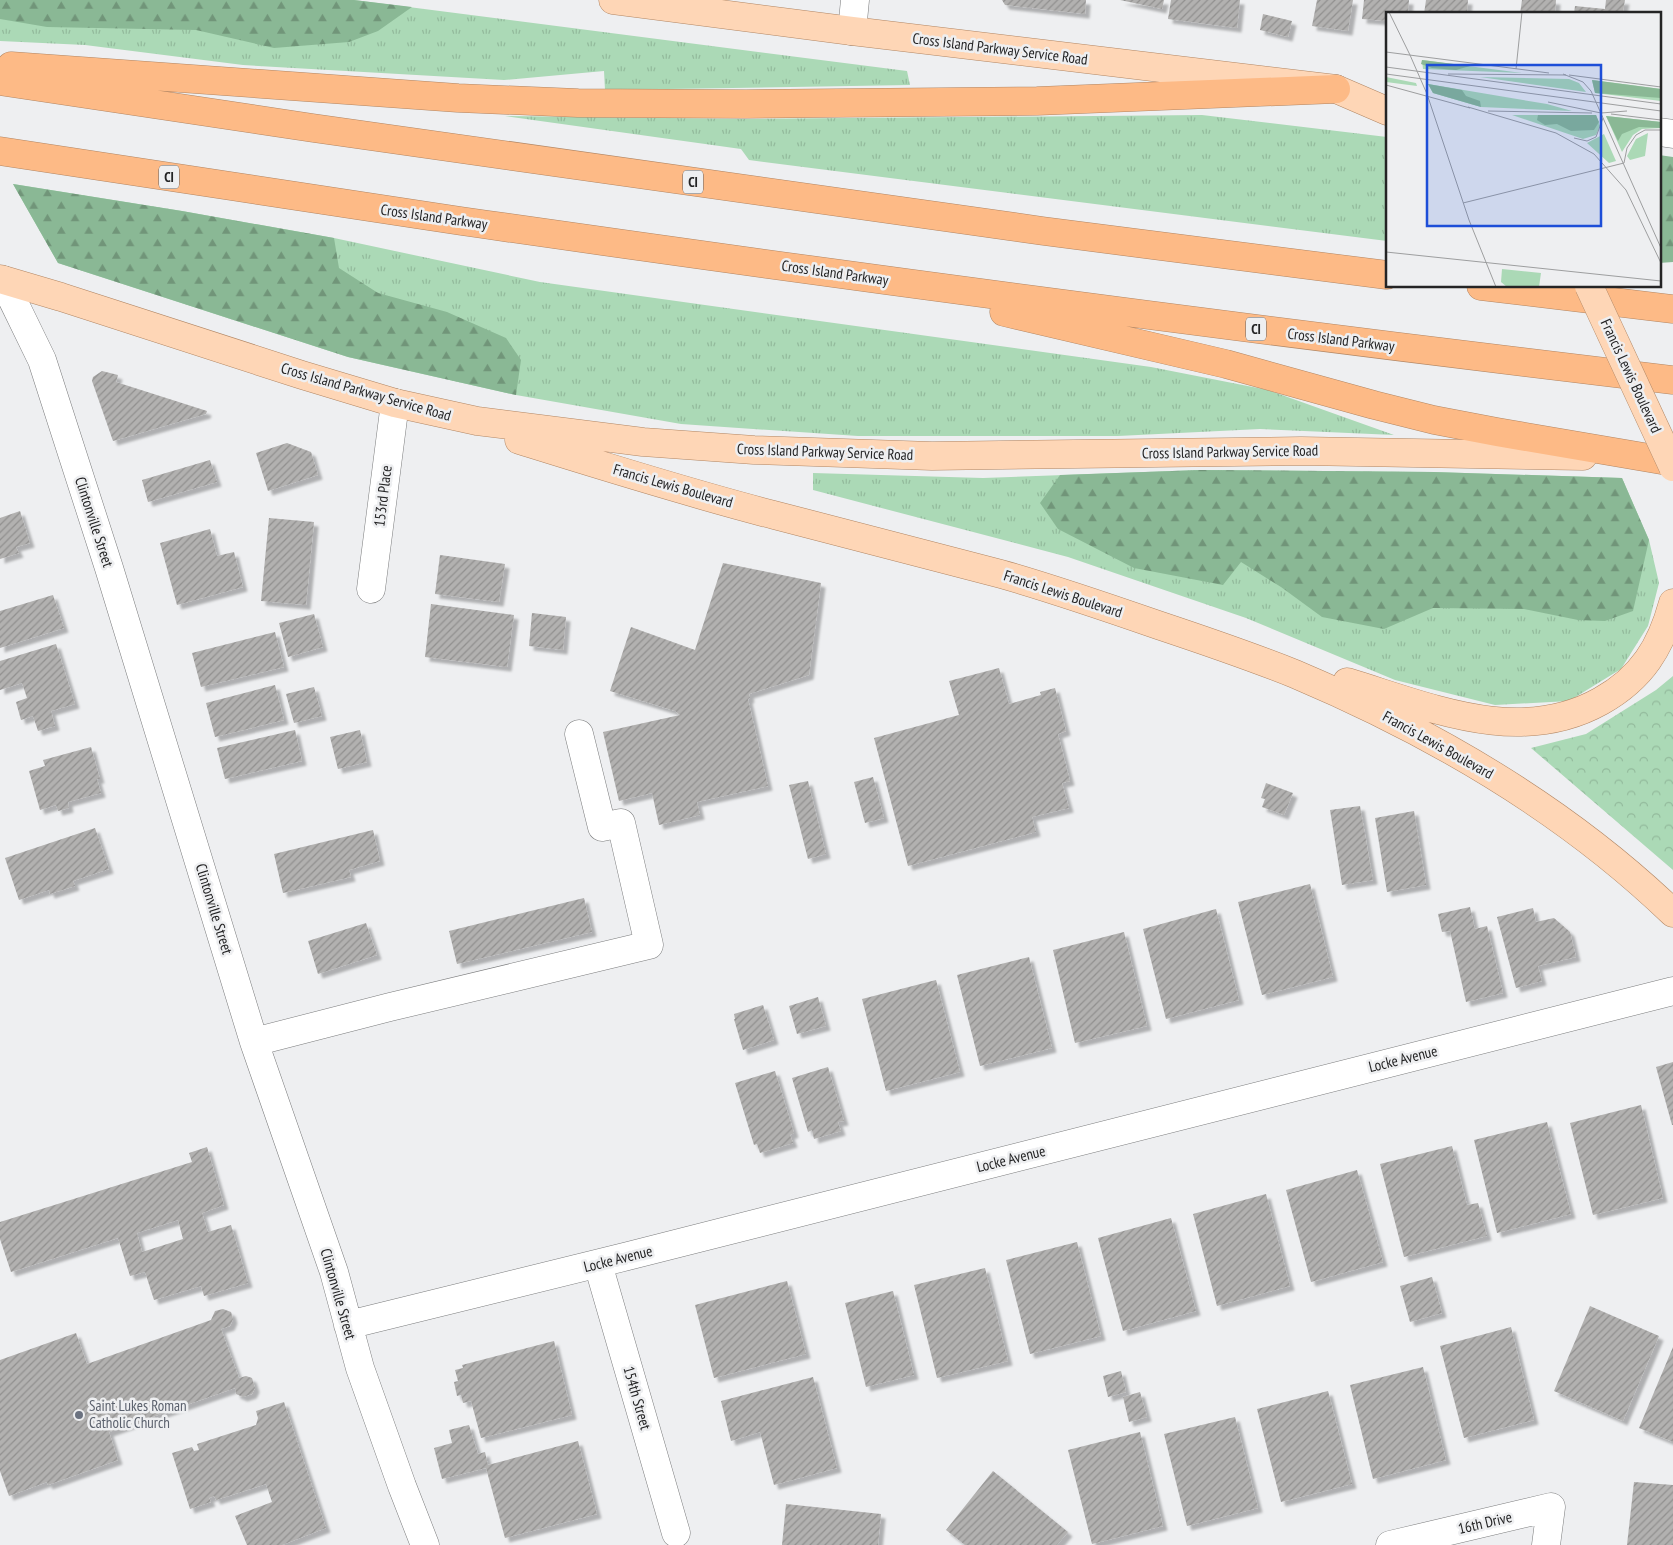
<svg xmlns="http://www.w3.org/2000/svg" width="1673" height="1545" viewBox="0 0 1673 1545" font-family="'PT Sans Narrow',sans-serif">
<defs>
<pattern id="grass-tufts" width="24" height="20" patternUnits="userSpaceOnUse" patternTransform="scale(1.25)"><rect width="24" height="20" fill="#abd9b6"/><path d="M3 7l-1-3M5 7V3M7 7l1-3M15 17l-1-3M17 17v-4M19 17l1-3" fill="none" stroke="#93ba9c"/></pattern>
<pattern id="forest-firs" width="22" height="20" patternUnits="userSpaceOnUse" patternTransform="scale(1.25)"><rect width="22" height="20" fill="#8ab895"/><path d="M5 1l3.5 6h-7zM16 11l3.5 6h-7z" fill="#719579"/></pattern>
<pattern id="park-crowns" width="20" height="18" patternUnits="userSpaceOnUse" patternTransform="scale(1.25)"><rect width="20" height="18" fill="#abd9b6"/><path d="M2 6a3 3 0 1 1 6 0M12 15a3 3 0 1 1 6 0" fill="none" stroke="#93ba9c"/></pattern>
<pattern id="building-hatch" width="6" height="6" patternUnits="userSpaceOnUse" patternTransform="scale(1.25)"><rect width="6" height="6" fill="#b2b1b0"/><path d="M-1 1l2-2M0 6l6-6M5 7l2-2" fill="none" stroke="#91908f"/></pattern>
<filter id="shadow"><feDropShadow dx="4.5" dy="4.5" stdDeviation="1" flood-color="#0004"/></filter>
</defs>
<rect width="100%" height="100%" fill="#eeeff1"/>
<path fill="url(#grass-tufts)" d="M0 0H354L907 71 910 85 605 90 604 71 504 80 243 65 85 45 0 41Z
M1202 115 1387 137V241L749 160 741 149 505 116 747 119Z
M13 184 182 211 334 238 540 282 1151 367 1268 390 1394 435 1260 429 1118 436H858L681 424 516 395 348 357 58 263Z
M1200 470 1434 472 1622 478 1649 540 1659 583 1648 626 1621 669 1569 701 1495 705 1395 680 1246 618 1068 557 813 490V473L983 478Z"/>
<path fill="url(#forest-firs)" d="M0 0H354L412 7 378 31 349 42 274 48 196 30 47 27 0 19Z
M1659 155 1673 157V262L1659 263Z
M13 184 182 211 334 238 339 268 378 293 447 312 506 338 521 360 516 395 348 357 58 263Z
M1200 470 1434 472 1622 478 1649 540 1633 611 1605 621 1578 620 1524 609 1433 608 1384 629 1322 617 1281 587 1241 562 1223 585 1134 568 1058 529 1040 503 1060 475Z"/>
<path fill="url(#park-crowns)" d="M1673 676V870L1531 748 1586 734 1656 690Z"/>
<path fill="url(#building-hatch)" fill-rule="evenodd" filter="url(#shadow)" d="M1002 0H1086L1085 14 1005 5Z
M1120 0H1164L1162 9Z
M1171 0H1240L1237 28 1168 19Z
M1317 0H1353L1348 31 1312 26Z
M1364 0H1409L1408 14H1387V21L1362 19Z
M1426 0H1468L1467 14H1424Z
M1522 0H1556L1555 14H1520Z
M1606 0H1625L1623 11 1637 12V14H1574L1575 6 1605 9Z
M1263 14 1292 21 1288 37 1260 30Z
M102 371 118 375 116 382 207 411 206 414 113 441 92 381 93 377Z
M287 443 311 452 318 475 268 491 256 453Z
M210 460 217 482 148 502 142 480Z
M20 511 30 543 16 547 19 553 0 559V518Z
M269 518 314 522 306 605 261 601Z
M210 529 217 556 234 552 243 587 177 605 160 543Z
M440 555 505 564 499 602 435 594Z
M723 563 821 583 809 675 749 694 750 698 748 699 768 786 697 802 700 815 659 825 652 793 619 801 603 732 680 715 675 711 610 691 631 627 695 650Z
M53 595 64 628 0 648V611Z
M431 604 514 615 507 667 425 657Z
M532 613 566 617 563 650 529 646Z
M314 614 323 647 288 657 279 623Z
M275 632 284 667 201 687 192 653Z
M56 644 75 704 51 711 55 726 38 731 33 716 21 720 16 702 27 698 22 683 0 690V661Z
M999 668 1009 704 1041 695 1040 692 1055 688 1066 731 1058 734 1070 781 1062 783 1069 808 1032 817 1036 832 908 866 874 738 959 715 949 681Z
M275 685 284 720 215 737 206 703Z
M314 687 322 716 294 723 286 694Z
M295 730 302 761 225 779 217 748Z
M360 730 367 762 338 769 330 737Z
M91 747 100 779H97L101 793 68 802 69 808 58 811 56 805 40 810 29 771 45 766 43 760Z
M873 777 884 818 865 823 854 782Z
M808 781 826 854 808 859 789 785Z
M1266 783 1293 793 1284 815 1262 807 1265 799 1261 798Z
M1360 806 1373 880 1342 885 1330 810Z
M1414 811 1426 885 1387 892 1375 818Z
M95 828 109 869 73 881 75 886 50 894 49 890 19 900 5 858Z
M373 830 380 861 349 870 351 877 283 893 274 854Z
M1310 884 1333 977 1262 995 1238 902Z
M584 898 592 932 457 964 449 931Z
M1470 907 1475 929 1487 926 1503 993 1466 1002 1450 931 1442 932 1438 914Z
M1533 908 1536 922 1554 918 1570 932 1576 957 1538 966 1542 981 1516 988 1497 917Z
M1216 909 1239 1000 1166 1019 1143 929Z
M366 923 377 955 318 974 308 941Z
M1124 932 1147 1026 1075 1043 1053 950Z
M1029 957 1052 1048 980 1066 957 975Z
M936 980 960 1072 886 1091 862 999Z
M818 997 826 1026 797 1034 789 1006Z
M763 1005 774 1040 743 1050 734 1019H735L734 1014Z
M1673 1062V1125H1672L1656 1067Z
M828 1067 844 1121 838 1122 841 1131 814 1139 812 1130 808 1132 792 1078Z
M775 1071 794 1133 790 1135 793 1143 760 1153 757 1144 754 1145 735 1083Z
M1641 1105 1663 1198 1593 1215 1570 1123Z
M1547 1122 1571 1214 1497 1233 1474 1140Z
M1452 1146 1467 1205 1478 1203 1487 1236 1404 1257 1380 1164Z
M207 1147 224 1205 202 1213 208 1232 231 1225 248 1283 204 1296 201 1286 154 1300 145 1272 130 1276 118 1238 11 1272 0 1239V1222L192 1162 189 1153ZM178 1220 183 1239 142 1252 137 1233Z
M1357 1170 1383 1262 1311 1282 1286 1190Z
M1266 1194 1290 1286 1217 1306 1193 1214Z
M1171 1218 1196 1311 1123 1331 1098 1238Z
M1077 1242 1101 1336 1030 1354 1006 1260Z
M985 1268 1008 1361 937 1378 914 1285Z
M1432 1277 1442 1313 1410 1322 1400 1286Z
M787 1281 806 1354 714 1378 695 1305Z
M893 1291 914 1375 866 1387 845 1303Z
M1590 1306 1659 1336 1623 1421 1554 1391Z
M223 1309 231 1312 233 1319 230 1326 221 1329 239 1378 246 1376 252 1378 255 1388 252 1394 243 1397 236 1394 235 1388 109 1432 118 1460 48 1485 47 1482 9 1496 0 1471V1360L76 1333 87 1364 211 1320 215 1311Z
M1511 1327 1534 1420 1464 1438 1440 1346Z
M554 1341 572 1415 481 1438 471 1401 463 1403 461 1395 457 1396 454 1382 458 1381 455 1370 463 1368 462 1365Z
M1673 1347V1442L1639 1428Z
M1423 1367 1446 1460 1373 1479 1350 1385Z
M1121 1371 1126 1392 1108 1397 1103 1376Z
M813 1377 837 1468 774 1485 760 1432 731 1441 721 1401Z
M1328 1391 1352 1484 1281 1502 1257 1409Z
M1140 1392 1147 1417 1129 1422 1123 1397Z
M284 1402 326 1528 282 1545H247L235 1516 272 1502 266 1484 216 1500 214 1496 209 1498 211 1502 190 1509 172 1453 192 1447 194 1451 199 1450 197 1444 256 1425 258 1418 256 1411Z
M1235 1417 1258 1508 1187 1526 1164 1434Z
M469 1425 478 1454 485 1452 488 1465 578 1441 597 1514 505 1538 486 1468 442 1479 434 1448 452 1443 449 1430Z
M1140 1432 1163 1526 1092 1544 1068 1450Z
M993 1471 1068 1532 1057 1545H965L946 1530Z
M1634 1482 1673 1485V1545H1627Z
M786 1504 881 1514 878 1545H782Z"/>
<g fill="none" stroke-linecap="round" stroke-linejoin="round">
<defs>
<path id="minor" d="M852 31 855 0
M1659 132 1673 134
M3 280 42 360 109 568 254 1042 334 1272 360 1368 402 1486 425 1545
M371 589 395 403
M254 1042 390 1007 649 945 621 823 602 827 579 734
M598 1264 676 1533
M348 1325 628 1256 1673 991
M1390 1545 1551 1507 1546 1545"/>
<path id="major" d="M613 0 852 31 1336 89 1387 111
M0 279 61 297 302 375 395 403 477 421 643 442 754 450 932 456 1301 451 1583 456
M519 440C603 466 688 493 774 515 849 535 925 554 1001 574 1054 589 1106 607 1158 625 1203 640 1250 656 1295 674 1432 732 1565 809 1673 913
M1347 682C1430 707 1519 747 1601 701 1642 678 1661 647 1673 603"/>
<path id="highway" d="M11 66 458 98 578 103 746 104 1037 101 1336 89
M0 81 313 128 1043 231 1387 275
M0 151C154 174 307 198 461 221 865 279 1268 332 1673 380
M1481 286 1673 309
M1004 312 1226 364 1374 405 1434 420 1497 432 1667 461 1673 460"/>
</defs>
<use href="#minor" stroke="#7b7c7d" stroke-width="29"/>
<use href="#major" stroke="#b18664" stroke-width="29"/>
<use href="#highway" stroke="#b18664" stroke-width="29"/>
<use href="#minor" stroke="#fff" stroke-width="28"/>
<use href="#major" stroke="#fed6b6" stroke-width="28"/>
<use href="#highway" stroke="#fdba86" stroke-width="28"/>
<defs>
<path id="major-bridge" d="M1589 286 1673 467"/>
</defs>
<use href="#major-bridge" stroke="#b18664" stroke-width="29" stroke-linecap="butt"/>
<use href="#major-bridge" stroke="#fed6b6" stroke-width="28"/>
</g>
<circle fill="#6b7280" stroke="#eeeff1" stroke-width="2" cx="79" cy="1415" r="5"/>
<g text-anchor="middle" stroke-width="5" stroke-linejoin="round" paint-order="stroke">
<g fill="#eeeff1" stroke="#616162" stroke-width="1">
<rect x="159" y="165.5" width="20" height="23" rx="4"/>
<rect x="683" y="170.5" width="20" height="23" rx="4"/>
<rect x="1246" y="317.5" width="20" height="23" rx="4"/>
</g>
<g font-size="14" font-weight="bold" fill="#242425">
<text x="169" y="182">CI</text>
<text x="693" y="187">CI</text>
<text x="1256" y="334">CI</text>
</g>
<g font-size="15" fill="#242425" stroke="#eeeff1">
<text transform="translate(1000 49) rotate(7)" y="5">Cross Island Parkway Service Road</text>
<text transform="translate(434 217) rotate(8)" y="5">Cross Island Parkway</text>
<text transform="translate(835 273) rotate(8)" y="5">Cross Island Parkway</text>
<text transform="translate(1341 340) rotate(7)" y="5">Cross Island Parkway</text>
<text transform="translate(1631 376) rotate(65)" y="5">Francis Lewis Boulevard</text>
<text transform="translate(366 392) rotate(16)" y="5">Cross Island Parkway Service Road</text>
<text transform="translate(825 452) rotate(2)" y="5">Cross Island Parkway Service Road</text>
<text transform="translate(1230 452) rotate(-1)" y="5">Cross Island Parkway Service Road</text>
<text transform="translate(673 486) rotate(16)" y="5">Francis Lewis Boulevard</text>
<text transform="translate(383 496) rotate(-83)" y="5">153rd Place</text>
<text transform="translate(94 522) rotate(72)" y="5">Clintonville Street</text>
<text transform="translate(1063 594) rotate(18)" y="5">Francis Lewis Boulevard</text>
<text transform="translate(1438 745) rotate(29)" y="5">Francis Lewis Boulevard</text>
<text transform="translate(214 909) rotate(73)" y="5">Clintonville Street</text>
<text transform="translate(1403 1059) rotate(-14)" y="5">Locke Avenue</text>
<text transform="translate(1011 1159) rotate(-14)" y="5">Locke Avenue</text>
<text transform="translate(618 1259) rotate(-14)" y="5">Locke Avenue</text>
<text transform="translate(338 1294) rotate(74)" y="5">Clintonville Street</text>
<text transform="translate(637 1398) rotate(74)" y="5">154th Street</text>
<text transform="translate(1485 1523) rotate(-13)" y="5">16th Drive</text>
</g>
<g font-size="15" fill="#5b616d" stroke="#eeeff1" text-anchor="start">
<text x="89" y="1411">Saint Lukes Roman<tspan x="89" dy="17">Catholic Church</tspan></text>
</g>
</g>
<g transform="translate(1386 12)">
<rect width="275" height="275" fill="#eeeff1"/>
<path d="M36 48 136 61 37 57ZM0 65 30 71 31 74 0 70ZM94 65 183 67 193 71 200 80ZM206 68 275 77V89L209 81ZM42 72 161 92 186 99 95 95 47 81ZM126 103H210L214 114 210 123 197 127ZM220 104 275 110V116L256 117 247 123 236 140ZM262 121 259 144 244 148 241 144 250 127Z" fill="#abd9b6"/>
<path d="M36 48 84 54 70 58 46 56 35 52ZM206 68 275 77V86L209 81ZM42 72 76 78 80 84 94 89 95 95 47 81ZM152 103H210L213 110 208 118 185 119 171 112 159 113 151 108ZM220 104 275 110V116L253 115 236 122 232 129Z" fill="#8ab895"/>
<path d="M218 122 230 149 223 151 201 131ZM116 257 155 261 153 275H121L115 270Z" fill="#abd9b6"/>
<path fill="none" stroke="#9d9e9f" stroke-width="1" d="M3 0 24 43M0 40 163 61M24 43 41 82M0 55 275 92M130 57 136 0M0 62 275 99M62 62 180 63M177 62 197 70 205 79 275 236M183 63 275 75M0 73 84 96M42 85 83 208 110 275M162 90 215 101 241 99M82 95 170 121 208 142 240 178 275 251M102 99 206 101M225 102 275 108M188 126 201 129 210 125 217 106M77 191 238 151 241 136 250 123 259 118H275M0 240 275 269"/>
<path fill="#1d4ed8" fill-opacity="0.15" stroke="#1d4ed8" stroke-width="2.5" d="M41 53H215V214H41Z"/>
<rect width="275" height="275" fill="none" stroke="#242425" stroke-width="2.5"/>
</g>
</svg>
